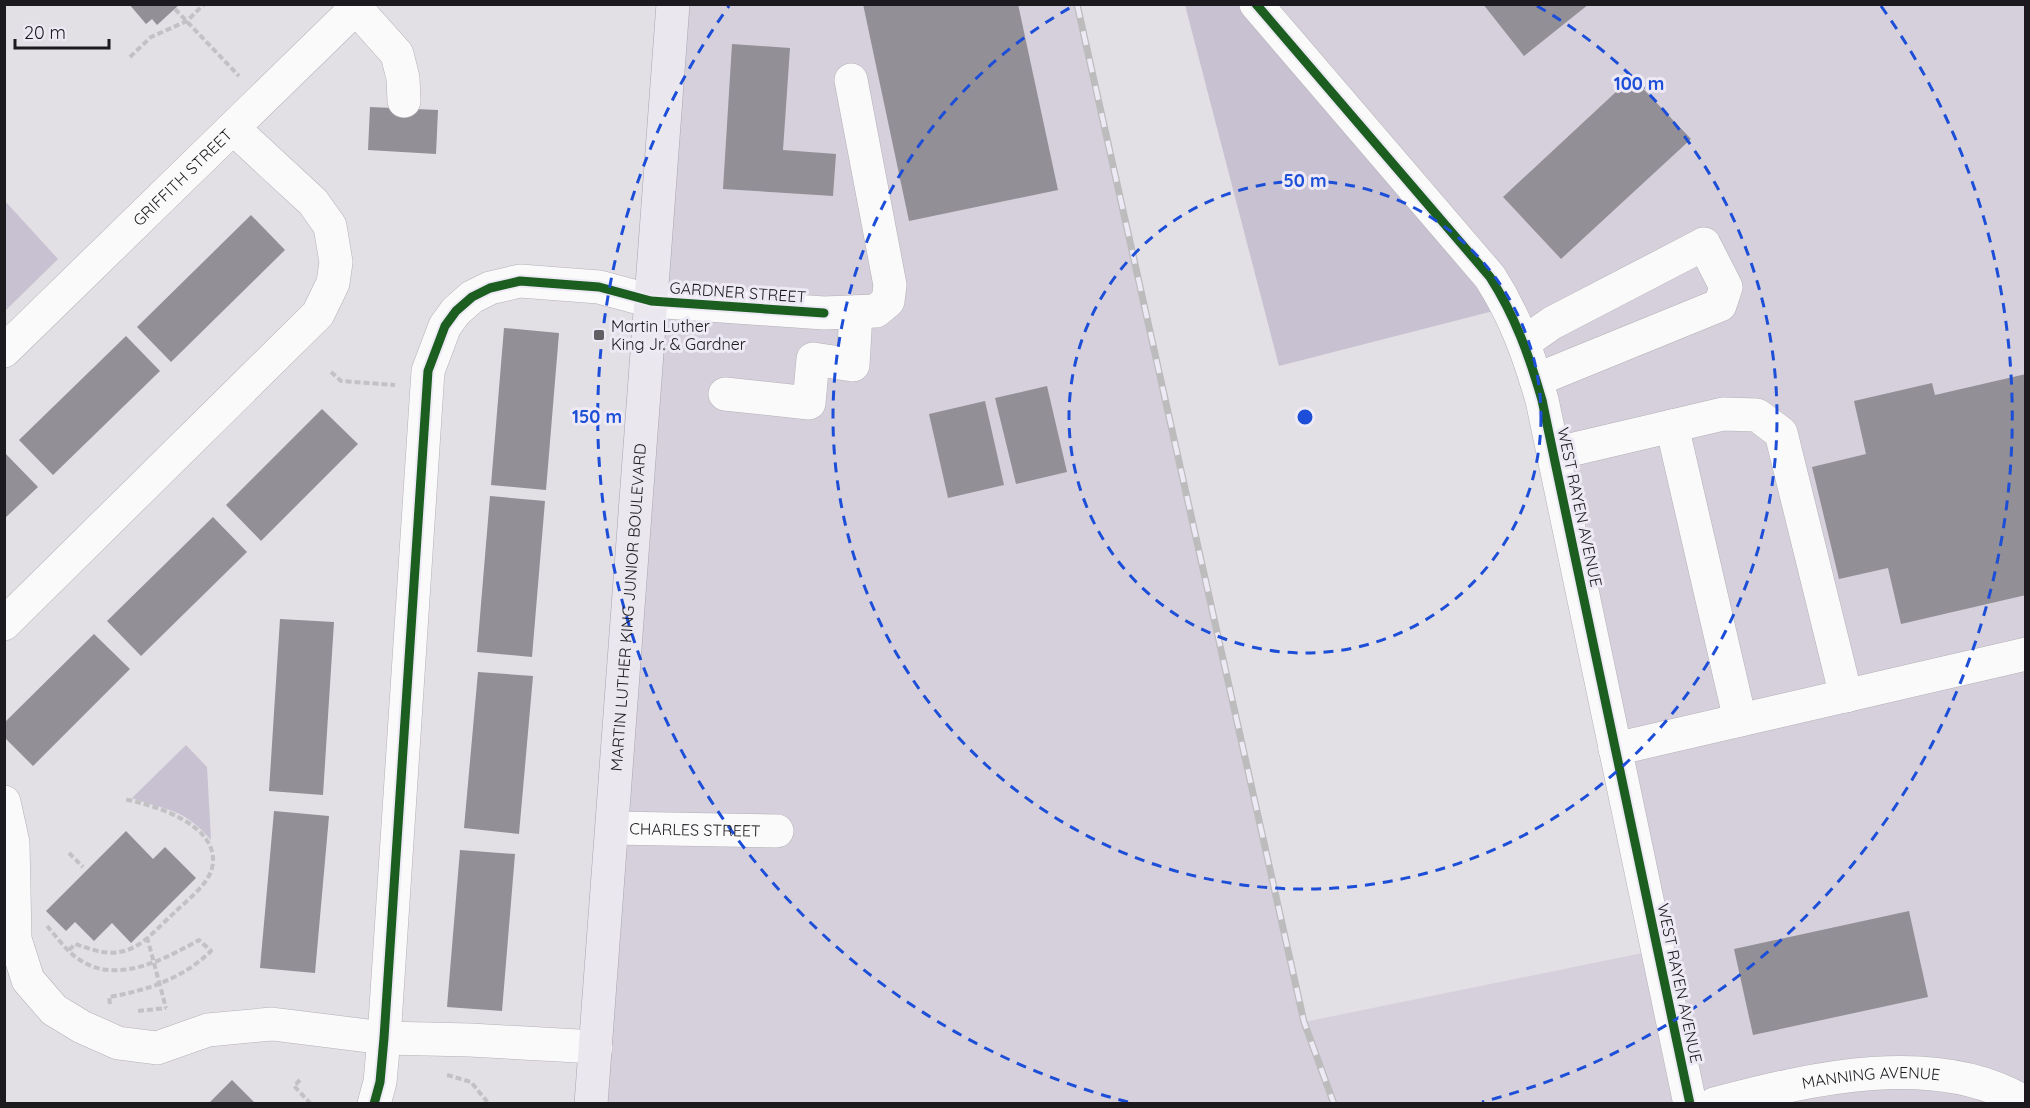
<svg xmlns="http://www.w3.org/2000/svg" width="2030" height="1108" viewBox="0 0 2030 1108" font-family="Quicksand,sans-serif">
<rect width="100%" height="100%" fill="#e2dfe5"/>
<path fill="#d5d0dc" d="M673 5H1077L1304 1022 1657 950 1525 342 1256 5H2025V1103L591 1104Z"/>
<path fill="#c8c1d1" d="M1185 5H1256L1509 307 1279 366Z
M5 201 58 259 5 311Z
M186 745 207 767 211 840C182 807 170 812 132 798Z"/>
<path fill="#928f96" d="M129 4H180L157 25 152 19 146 24Z
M863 4H1018L1058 190 909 221Z
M1483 4H1589L1524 56Z
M732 44 790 48 783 150 836 154 833 196 723 189Z
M1632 77 1691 139 1561 259 1503 197Z
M370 107 438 110 436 154 368 150Z
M251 215 285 250 171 362 137 327Z
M504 328 559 333 546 490 491 485Z
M126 336 160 371 53 475 19 440Z
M2026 374V595L1901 624 1888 568 1839 579 1812 467 1866 454 1854 401 1932 383 1935 395Z
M1047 386 1067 472 1016 484 995 398Z
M985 401 1004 485 948 498 929 414Z
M322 409 358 444 261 541 226 505Z
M4 452 38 487 4 519Z
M490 496 545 501 532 657 477 652Z
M213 517 247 552 141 656 107 621Z
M280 619 334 622 323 795 269 791Z
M94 634 130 669 33 766 4 737V723Z
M478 672 533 676 519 834 464 828Z
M274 811 329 816 315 973 260 968Z
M126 831 153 859 165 847 196 878 131 943 112 923 94 941 75 922 66 931 46 911Z
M460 850 515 854 502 1011 447 1007Z
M1909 911 1928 997 1753 1035 1734 949Z
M232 1080 256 1104H208Z"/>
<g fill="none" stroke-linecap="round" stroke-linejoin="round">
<defs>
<g id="minor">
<path d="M1256 4 1490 277C1515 316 1529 355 1542 400L1690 1104"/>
<path d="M356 8 397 54 403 78 404 101"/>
<path d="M1525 342 1552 323 1704 244 1726 287 1720 305 1536 380"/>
<path id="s1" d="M4 351 360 4"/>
<path d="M725 394 809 403 813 359 853 365 856 312"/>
<path d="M1672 426 1740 720"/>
<path d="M1553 454 1723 414 1757 415 1781 433 1846 696"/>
<path d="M4 624 318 314 333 283 336 262 330 226 313 202 233 128"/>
<path d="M1615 749 2026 654"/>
<path d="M4 802 13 843 15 939 28 980 54 1010 82 1027 118 1043 157 1048 208 1030 272 1024 384 1038 470 1040 596 1047"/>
<path id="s2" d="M613 828 777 831"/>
<path d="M374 1104 380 1082 384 1038 428 371 445 326 456 311 472 297 490 288 520 281 599 287 651 301 824 313 876 311 888 301 890 285 851 80"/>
<path id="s3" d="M1714 1104C1808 1079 1937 1048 2026 1103"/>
</g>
<g id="major">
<path id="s4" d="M591 1104 673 4"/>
</g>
</defs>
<use href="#minor" stroke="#b4b1b6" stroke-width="34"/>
<use href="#major" stroke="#aaa5b1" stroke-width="34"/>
<path stroke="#c2c1c3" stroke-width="4" stroke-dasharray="6 3" stroke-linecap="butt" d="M175 9 239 76
M130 57 151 37 187 21 204 4
M331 372 341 381 395 385
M69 853 83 867
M47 926C57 937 67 952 80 960 117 985 165 959 199 940L211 951C182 979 148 990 109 997L110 1004
M147 937 166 1008
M69 950 75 944C91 949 106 956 124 951 144 946 159 926 174 913 186 901 208 885 212 868 222 825 154 805 124 799
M138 1011 166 1008
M447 1075 471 1082 489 1104
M300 1080 294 1086 311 1104"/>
<use href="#minor" stroke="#fbfafb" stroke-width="33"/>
<use href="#major" stroke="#eae8ee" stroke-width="33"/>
<defs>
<path id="rail" d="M1077 4 1304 1022 1334 1104"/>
</defs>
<use href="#rail" stroke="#bdbcbd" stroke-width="7"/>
<use href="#rail" stroke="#eeeaf5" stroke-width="4.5" stroke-dasharray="14" stroke-linecap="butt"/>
<defs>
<path id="cycleway" d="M1256 4 1490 277C1515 316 1529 355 1542 400L1690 1104
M374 1104 380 1082 384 1038 428 371 445 326 456 311 472 297 490 288 520 281 599 287 651 301 824 313"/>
</defs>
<use href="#cycleway" stroke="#eeeaf5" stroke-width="13"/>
<use href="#cycleway" stroke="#1b5e20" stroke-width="9"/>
</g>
<g fill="none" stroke="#1d4ed8" stroke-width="3" stroke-dasharray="10 8">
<circle cx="1305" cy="417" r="236"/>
<path d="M1537 6A472 472 0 1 1 1073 6"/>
<path d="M1128 1102A708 708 0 0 1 729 6M1881 6A708 708 0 0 1 1482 1102"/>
</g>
<rect fill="#615f64" stroke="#eeeaf5" stroke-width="2" x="593" y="329" width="12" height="12" rx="3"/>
<g text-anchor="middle" stroke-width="6" stroke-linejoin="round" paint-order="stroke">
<g font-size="16" fill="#1c1a1e" stroke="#eeeaf5">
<text dy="6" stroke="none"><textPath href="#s1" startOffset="249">GRIFFITH STREET</textPath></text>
<text transform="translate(738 292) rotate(4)" y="6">GARDNER STREET</text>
<text transform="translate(1580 507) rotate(78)" y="6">WEST RAYEN AVENUE</text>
<text dy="6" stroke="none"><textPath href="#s4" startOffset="498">MARTIN LUTHER KING JUNIOR BOULEVARD</textPath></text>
<text dy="6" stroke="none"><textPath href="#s2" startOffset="82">CHARLES STREET</textPath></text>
<text transform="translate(1680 983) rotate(78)" y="6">WEST RAYEN AVENUE</text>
<text dy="6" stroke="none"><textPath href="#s3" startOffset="160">MANNING AVENUE</textPath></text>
</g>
<g font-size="16" fill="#1c1a1e" stroke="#eeeaf5" text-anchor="start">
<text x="611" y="332">Martin Luther<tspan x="611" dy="18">King Jr. &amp; Gardner</tspan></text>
</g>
</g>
<circle cx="1305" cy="417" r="9" fill="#1d4ed8" stroke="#eeeaf5" stroke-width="3"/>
<g font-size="18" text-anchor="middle" font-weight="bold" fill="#1d4ed8" stroke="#eeeaf5" stroke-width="6" stroke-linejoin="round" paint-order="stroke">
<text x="1639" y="90">100 m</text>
<text x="1305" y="187">50 m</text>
<text x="597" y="423">150 m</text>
</g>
<rect width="2030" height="1108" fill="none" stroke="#1c1a1e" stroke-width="12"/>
<path d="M15 39v9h94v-9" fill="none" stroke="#1c1a1e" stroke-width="3"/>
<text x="24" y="39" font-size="18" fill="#1c1a1e" stroke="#eeeaf5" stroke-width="4.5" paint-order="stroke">20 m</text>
</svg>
